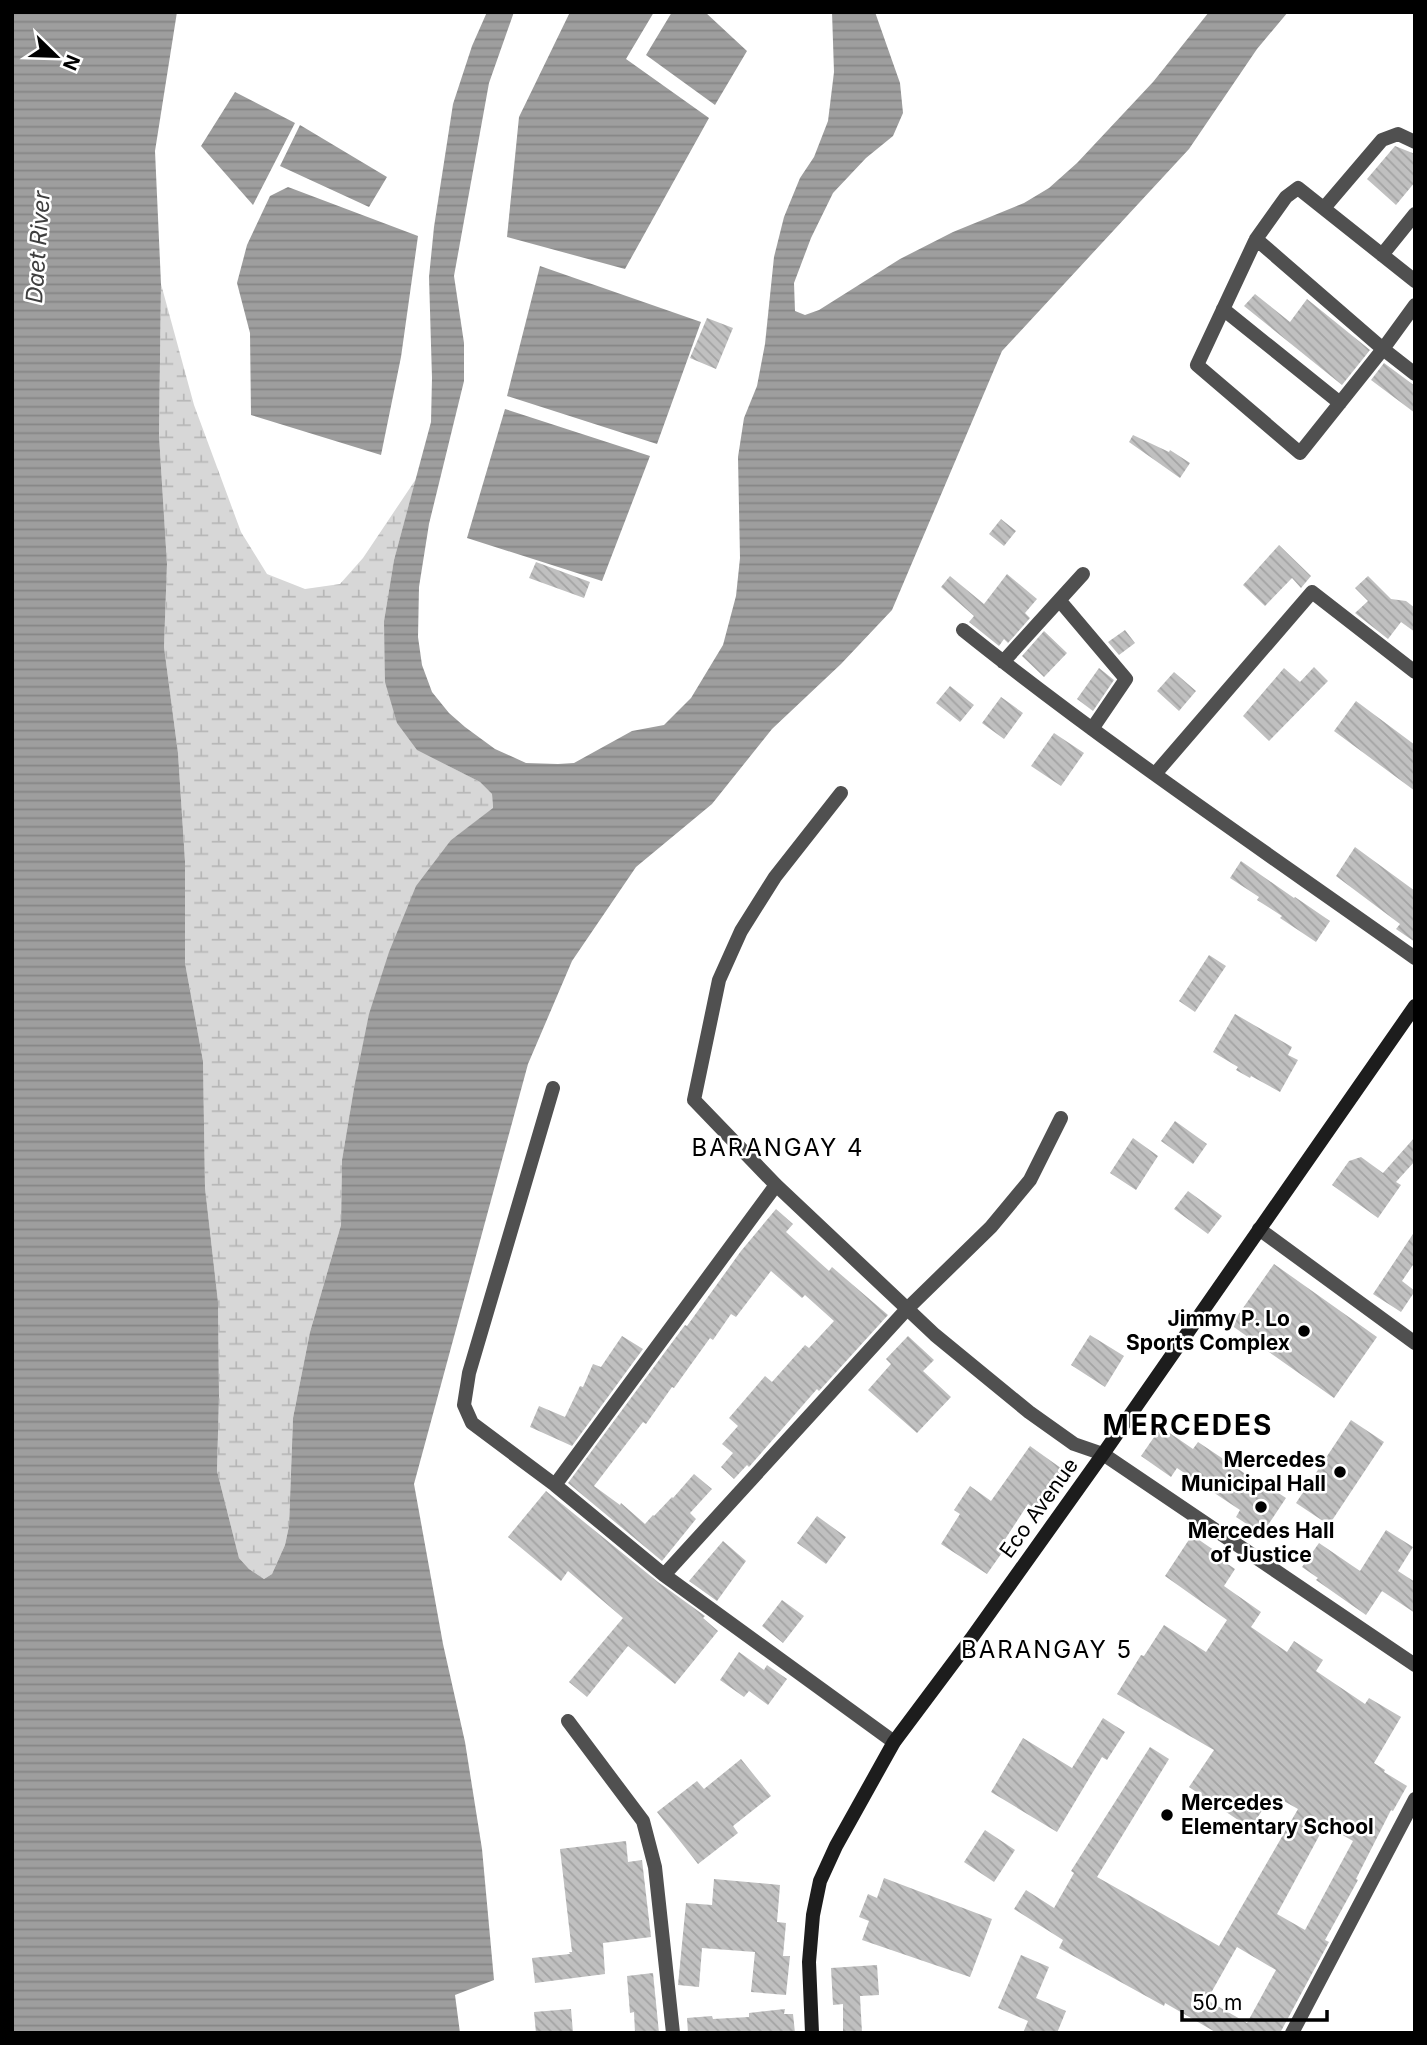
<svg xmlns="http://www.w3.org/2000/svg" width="1427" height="2045" viewBox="0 0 1427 2045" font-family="Inter,sans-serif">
<defs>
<pattern id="wetland-marsh" width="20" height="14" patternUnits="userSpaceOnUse" patternTransform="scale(1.75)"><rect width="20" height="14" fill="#d7d7d7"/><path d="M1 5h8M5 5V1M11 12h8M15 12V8" fill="none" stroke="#b7b7b7"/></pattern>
<pattern id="water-rules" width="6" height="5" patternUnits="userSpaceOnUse" patternTransform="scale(1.75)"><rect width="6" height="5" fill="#9e9e9e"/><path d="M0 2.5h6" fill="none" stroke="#868686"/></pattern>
<pattern id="building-back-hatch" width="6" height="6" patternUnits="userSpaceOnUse" patternTransform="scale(1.75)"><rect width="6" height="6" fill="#c0c0c0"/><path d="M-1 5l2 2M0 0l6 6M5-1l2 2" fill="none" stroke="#a3a3a3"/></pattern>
</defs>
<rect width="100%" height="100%" fill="#fff"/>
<path fill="url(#wetland-marsh)" d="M161 284 194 405 241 532 267 574 305 589 340 584 363 558 416 479 394 560 384 621 445 764 480 782 492 794 493 809 451 840 354 1088 342 1160 341 1225 310 1332 293 1418 289 1526 285 1545 272 1574 264 1579 249 1569 239 1558 217 1471 219 1396 218 1302 205 1188 203 1061 185 963V861L178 753 164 647 167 564 159 435Z"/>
<path fill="url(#water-rules)" d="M12 12H177L155 151 161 284 159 435 167 564 164 647 178 753 185 861V963L203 1061 205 1188 218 1302 219 1396 217 1471 239 1558 249 1569 264 1579 272 1574 285 1545 289 1526 293 1418 310 1332 341 1225 342 1160 354 1088 369 1014 389 952 416 886 451 840 493 808 492 794 480 782 417 750 397 723 385 682 384 621 394 560 431 422 432 378 429 277 434 227 453 104 472 46 487 12H514L489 83 454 276 464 343V381L429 524 419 587 418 637 422 665 432 692 449 713 465 727 495 749 526 763 558 764 574 763 632 731 664 725 691 698 723 645 736 596 740 558 738 457 744 418 757 386 765 344 774 257 784 217 800 178 814 157 828 121 834 72 832 12H875L900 83 903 113 893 136 866 158 833 193 811 238 794 283 795 311 805 315 819 310 900 259 953 232 1024 203 1049 188 1077 163 1153 82 1209 12H1288L1257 49 1189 149 1002 351 892 610 841 664 772 729 712 804 636 867 572 961 528 1064 414 1484 443 1644 465 1742 482 1849 494 1980 455 1995 460 2033H12Z
M570 12H654L626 59 709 118 625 269 507 237 519 117Z
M672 12H705L747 51 715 105 646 55Z
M235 92 295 123 253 205 201 146Z
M300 125 387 177 369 207 280 166Z
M288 187 418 236 401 357 381 455 251 415 250 333 237 283 247 245 270 196Z
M540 266 701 322 657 444 507 396Z
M505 409 650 456 602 581 467 538Z"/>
<path fill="url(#building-back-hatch)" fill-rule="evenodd" d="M1395 146 1415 154V182L1396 205 1367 179Z
M1255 294 1290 322 1307 299 1370 350 1342 385 1244 306Z
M707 318 733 328 716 369 690 358Z
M1384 363 1415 386V413L1371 380Z
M1133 435 1169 452 1170 450 1190 463 1180 478 1129 442Z
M1001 519 1016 531 1004 546 989 534Z
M1279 545 1311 576 1301 588 1292 578 1265 606 1243 585Z
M536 562 590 582 584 598 529 578Z
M1007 574 1037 599 1025 613 1030 618 1008 643 1004 639 999 646 969 622 974 616 941 587 950 576 984 604Z
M1368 576 1391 599 1406 601 1415 608V632L1401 622 1388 639 1355 613 1368 601 1355 588Z
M1125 630 1135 643 1119 655 1108 642Z
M1044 631 1067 653 1044 677 1022 656Z
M1314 667 1328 681 1269 741 1243 716 1284 668 1300 682Z
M1099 668 1114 680 1093 711 1077 699Z
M1174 672 1196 691 1179 711 1157 691Z
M950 686 974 705 960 722 936 703Z
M1001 697 1023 713 1004 739 982 723Z
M1356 701 1415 745V791L1334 731Z
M1054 733 1084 753 1061 786 1031 766Z
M1355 847 1415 891V942L1396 929 1400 924 1336 876Z
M1241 861 1294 898 1295 897 1330 921 1316 942 1280 918 1282 916 1257 900 1259 897 1230 878Z
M1209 955 1226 966 1195 1012 1179 1001Z
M1235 1014 1292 1047 1288 1055 1298 1060 1280 1092 1251 1076 1250 1078 1236 1070 1238 1067 1213 1052Z
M1175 1121 1207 1144 1193 1164 1161 1141Z
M1415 1137V1161L1396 1182 1401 1185 1378 1218 1332 1185 1349 1161 1361 1157 1383 1173Z
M1133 1138 1158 1156 1136 1190 1110 1173Z
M1188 1191 1222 1216 1208 1234 1174 1209Z
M776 1209 793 1224 786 1232 829 1271 832 1267 888 1315 819 1391 817 1389 749 1467 747 1465 734 1479 721 1467 733 1453 722 1444 738 1426 729 1418 765 1376 772 1382 805 1345 809 1348 834 1321 805 1295 802 1298 771 1271 736 1317 731 1314 713 1340 710 1338 674 1388 672 1387 646 1424 643 1422 594 1486 620 1505 621 1503 645 1524 653 1515 654 1516 672 1497 673 1498 694 1474 712 1489 690 1513 696 1519 662 1561 568 1483 685 1325 687 1326 741 1251Z
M1415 1231V1262L1402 1281 1415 1291 1401 1312 1373 1294Z
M1274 1264 1377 1337 1334 1398 1231 1325Z
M1090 1335 1124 1356 1105 1387 1071 1365Z
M622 1336 643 1349 572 1446 530 1427 539 1406 565 1417 580 1386 583 1387 593 1364 601 1367Z
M908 1336 934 1360 923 1371 951 1397 917 1433 868 1390 891 1364 886 1359Z
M1351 1420 1384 1442 1329 1525 1296 1503Z
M1161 1427 1193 1449 1198 1442 1259 1483 1260 1481 1286 1498 1262 1534 1236 1517 1240 1510 1177 1468 1171 1477 1141 1456Z
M1030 1446 1065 1471 1037 1510 1028 1504 1002 1544 1006 1547 987 1574 941 1544 960 1514 954 1510 970 1486 991 1501Z
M546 1491 658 1582 705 1616 703 1618 718 1631 675 1684 628 1646 587 1697 569 1682 623 1618 568 1571 561 1581 508 1537Z
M817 1516 846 1537 826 1564 797 1543Z
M1386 1530 1413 1547 1398 1571 1415 1582V1613L1382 1591 1366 1615 1316 1580 1318 1578 1302 1567 1319 1543 1360 1571Z
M1192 1535 1218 1553 1216 1556 1235 1569 1224 1586 1261 1612 1251 1627 1287 1652 1294 1641 1323 1660 1316 1671 1365 1704 1369 1698 1401 1717 1374 1763 1385 1770 1384 1772 1407 1786 1393 1811 1391 1810 1356 1879 1358 1880 1325 1940 1329 1942 1280 2033H1217L1165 2003 1164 2006 1059 1948 1063 1940 1014 1909 1026 1890 1054 1908 1074 1873 1071 1871 1150 1747 1169 1759 1097 1877 1219 1946 1298 1809 1273 1795 1250 1828 1189 1787 1214 1750 1117 1694 1141 1655 1144 1656 1164 1625 1206 1652 1227 1620 1165 1576ZM1325 1825 1353 1841 1305 1930 1277 1914ZM1237 1947 1276 1970 1247 2023 1207 2000Z
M723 1541 746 1561 717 1601 689 1581Z
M782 1600 804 1616 783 1643 762 1626Z
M739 1652 764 1670 767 1665 787 1679 768 1705 749 1691 744 1697 720 1680Z
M1103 1718 1125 1732 1107 1760 1102 1757 1057 1832 991 1792 1023 1738 1072 1768Z
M741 1759 771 1796 733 1826 738 1833 698 1864 657 1812 697 1781 704 1789Z
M985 1830 1015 1850 994 1882 964 1862Z
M626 1841 628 1862 642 1860 651 1937 603 1943 605 1974 535 1983 532 1958 570 1954 569 1952H572L560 1849Z
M884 1878 992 1919 970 1977 862 1940 869 1921 859 1917 868 1894 877 1898Z
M714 1879 780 1885 777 1922 786 1923 783 1956H790L786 1995 751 1992 755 1952 702 1948 699 1987 678 1985 686 1903 712 1905Z
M1021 1955 1049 1967 1036 1998 1066 2011 1057 2033H1023L1028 2021 998 2008Z
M877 1965 879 1995 860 1996 862 2033H843V2004L833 2005 831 1968Z
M653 1973 659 2033H635L634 2012 630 2013 627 1976Z
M571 2009 573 2033H536L534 2012Z
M785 2009 784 2014H793L795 2033H688L687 2018 712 2016 713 2019 749 2017V2013Z"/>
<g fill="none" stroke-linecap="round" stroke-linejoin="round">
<path stroke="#505050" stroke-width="14" d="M1324 208 1382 140 1398 134 1415 142
M1256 239 1383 349 1415 374
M1382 255 1415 214
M1415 281 1298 188 1286 197 1256 239 1197 365 1300 453 1383 349 1415 305
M1223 309 1340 403
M1060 601 1126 679 1092 729
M963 630C1108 746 1263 850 1415 958
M1003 662 1083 574
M1155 774 1312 592 1415 672
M841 793 775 877 741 931 719 980 694 1100 776 1185 935 1335 1029 1412 1074 1444 1103 1454
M553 1088 469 1373 464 1405 472 1423 555 1485
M776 1185 555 1485 664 1575 894 1742
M1259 1229 1415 1343
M664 1575 907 1309 991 1227 1030 1180 1061 1118
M568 1721 643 1821 655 1867 673 2033"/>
<path stroke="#505050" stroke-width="14" d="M1103 1454 1415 1665
M1292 2033 1415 1799"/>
<path stroke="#1d1d1d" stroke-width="14" d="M812 2033 809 1962 813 1915 820 1881 836 1846 894 1742 971 1639 1103 1454 1415 1006"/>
</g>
<g fill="#000" stroke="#fff" stroke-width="2.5">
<circle cx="1304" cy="1331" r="7"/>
<circle cx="1340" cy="1472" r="7"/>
<circle cx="1261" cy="1507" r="7"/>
<circle cx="1167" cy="1815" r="7"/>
</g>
<g text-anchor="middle" stroke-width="5" stroke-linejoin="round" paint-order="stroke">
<g font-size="21" font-weight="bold" fill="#000" stroke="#fff" text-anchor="end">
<text x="1290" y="1326">Jimmy P. Lo<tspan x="1290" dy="24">Sports Complex</tspan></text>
<text x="1326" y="1467">Mercedes<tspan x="1326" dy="24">Municipal Hall</tspan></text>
<text x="1261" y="1538" text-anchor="middle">Mercedes Hall<tspan x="1261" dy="24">of Justice</tspan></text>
<text x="1181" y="1810" text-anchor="start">Mercedes<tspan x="1181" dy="24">Elementary School</tspan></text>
</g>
<g font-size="21" fill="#000" stroke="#fff">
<text transform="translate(1039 1508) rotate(-54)" y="7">Eco Avenue</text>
</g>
<g font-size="23" font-style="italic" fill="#3f3f3f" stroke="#fff">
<text transform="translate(38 247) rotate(-86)" y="8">Daet River</text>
</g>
<g font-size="24" letter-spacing="2" fill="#000" stroke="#fff">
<text x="778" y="1156">BARANGAY 4</text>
<text x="1047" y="1658">BARANGAY 5</text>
</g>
<g font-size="28" font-weight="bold" letter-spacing="2" fill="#000" stroke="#fff">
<text x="1188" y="1435">MERCEDES</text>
</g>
</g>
<rect width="1427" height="2045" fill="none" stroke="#000000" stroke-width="28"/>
<g transform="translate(56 56) rotate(113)" stroke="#ffffff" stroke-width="5" paint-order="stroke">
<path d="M0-5L12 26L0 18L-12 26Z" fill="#000000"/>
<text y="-10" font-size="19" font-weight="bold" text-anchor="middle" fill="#000000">N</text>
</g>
<path d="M1182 2010v10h145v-10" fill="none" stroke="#000000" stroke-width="3.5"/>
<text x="1192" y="2010" font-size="21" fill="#000000" stroke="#ffffff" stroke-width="5" paint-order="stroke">50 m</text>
</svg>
